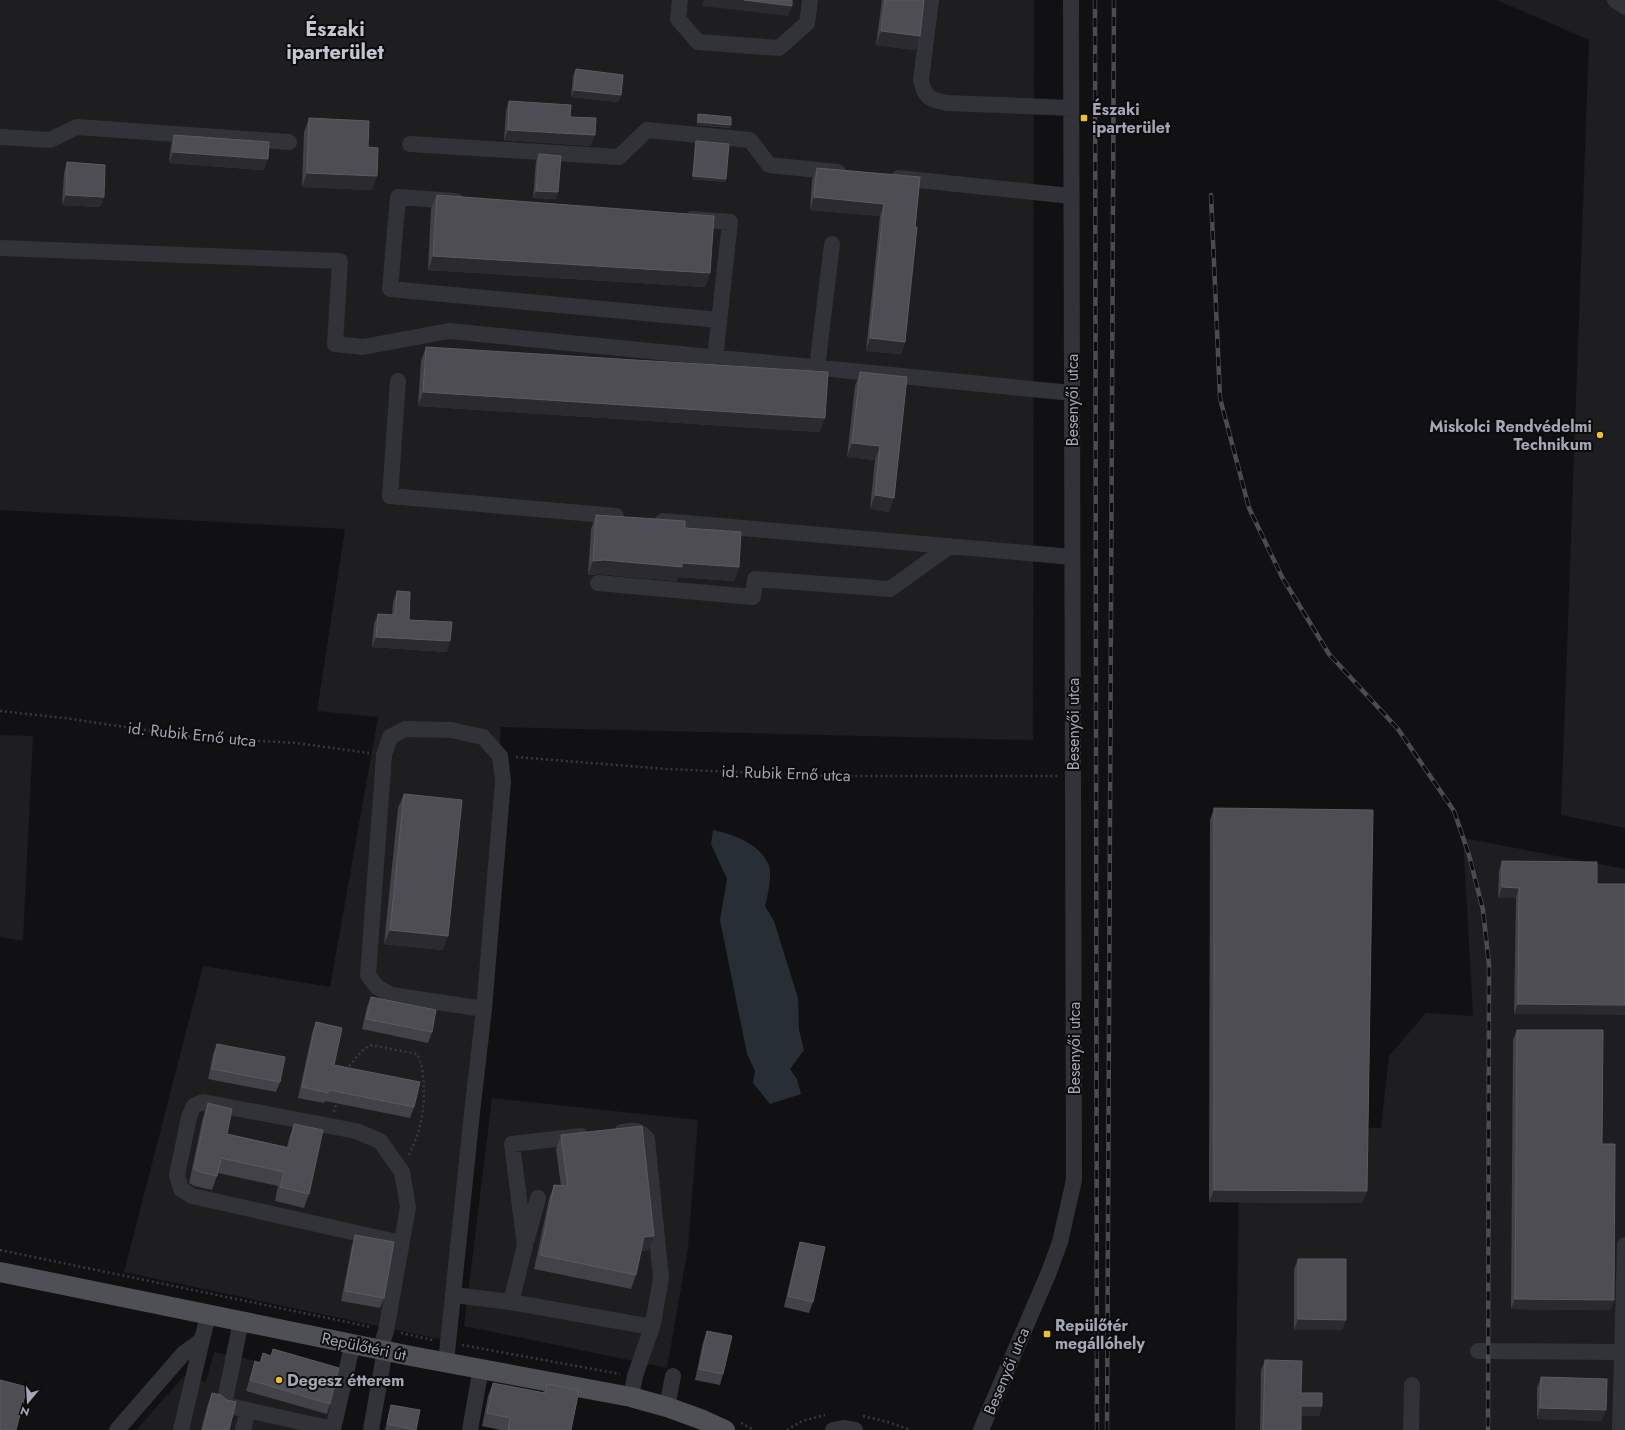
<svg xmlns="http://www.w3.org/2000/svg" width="1625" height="1430" viewBox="0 0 1625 1430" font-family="Jost,sans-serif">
<rect width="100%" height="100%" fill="#111113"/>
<path fill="#1e1d20" d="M0 0H1034L1033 740 501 727 463 1157 444 1340 124 1272 203 966 330 987 378 717 317 711 345 529 0 510Z
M1497 0H1625V828L1561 815 1589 40Z
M0 735 33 736 23 941 0 937Z
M1463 838 1625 869V1430H1235L1240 1123 1381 1128 1389 1056 1426 1013 1473 1016Z
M492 1098 698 1120 688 1248 667 1368 464 1326Z
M214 1352 349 1380 338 1430H136L184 1376 206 1382Z"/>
<path fill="#282e36" d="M713 830C733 834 761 844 769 866 772 876 768 895 765 906L774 921 798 998 799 1030 804 1050 790 1069 797 1079 801 1094 770 1104 753 1083 755 1071 747 1054 720 920 727 879 711 844Z"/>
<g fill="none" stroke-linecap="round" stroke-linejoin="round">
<path stroke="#383a3e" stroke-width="2.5" stroke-dasharray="2 3" stroke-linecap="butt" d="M0 711 64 718 193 737 296 743 369 753
M516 757 666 769 831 776H1058
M346 1070 361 1052 370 1045 417 1054C426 1066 425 1111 420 1125 418 1136 413 1145 409 1155
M334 1112 337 1101
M0 1250 371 1327
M401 1333 433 1340
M462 1345 620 1374
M863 1416 888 1422 911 1430
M741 1423 754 1430
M787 1430 802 1421 825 1415"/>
<path stroke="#323338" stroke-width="16" d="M680 0 678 19 698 42 779 48 807 23 810 0
M931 0 921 80C925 99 930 99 947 103L1071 108
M1615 0 1625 7
M0 137 50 140 77 127 289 142
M410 144 619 157 647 130 750 140 769 165 838 172
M899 178 1071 196
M456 201 398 197 390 289 719 320
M692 219 730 222 715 358
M0 248 340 261 335 344 363 347 449 331 1072 393
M817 368 832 244
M398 381 390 496 616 516
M663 521 1072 557
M598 583 753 597 755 579 890 589 950 546
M622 1132C633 1130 639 1129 647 1139L661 1278 653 1324 635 1376 631 1397
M527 1239 538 1198
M454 1295 511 1302 652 1327
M511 1302 525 1246 512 1144 581 1136
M241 1321 224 1405 333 1429 351 1351 354 1344
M380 1350 386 1331 408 1207 402 1172 380 1141 356 1131 203 1102 194 1106 189 1117 177 1175 181 1189 192 1196 401 1243
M1478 1351 1622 1352
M446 1362 472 1113 484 1009 503 781 500 756 483 737 451 730 405 729 390 737 384 755 368 975 377 987 391 995 484 1009
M667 1407 673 1376
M117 1430 183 1354 202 1340 208 1315
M181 1430 202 1340
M243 1430 248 1410
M371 1430 385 1350
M470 1430 481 1368
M833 1430 843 1428 855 1430
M981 1430 1049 1272 1060 1242 1074 1180 1071 0
M1411 1430 1412 1385
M1620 1430 1625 1245"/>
<path stroke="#4f4f56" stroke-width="20" d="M0 1272 411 1356 631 1397 667 1407 703 1420 725 1430"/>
<defs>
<path id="rail" d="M1095 0 1097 1430
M1211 195 1220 398 1249 508 1282 577 1329 654 1398 729 1454 811 1469 855 1483 910 1489 965 1488 1430
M1107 1430 1114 0"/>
</defs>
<use href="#rail" stroke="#4b4c52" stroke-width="4.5"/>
<use href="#rail" stroke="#0c0c0e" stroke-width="3" stroke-dasharray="9" stroke-linecap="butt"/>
</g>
<path fill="#434248" d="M882 0H924L920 36 915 50 876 45Z
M576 69 621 95 618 102 571 97 573 76Z
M509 101 570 117 591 146 504 140 506 111Z
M698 114 731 125 729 128 697 125V118Z
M309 118 368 147 372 190 302 187 304 132Z
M174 135 264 170 169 163 171 145Z
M696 141 726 179 725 182 692 179 695 144Z
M539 154 558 192 556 199 533 198 536 161Z
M67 162 104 197 100 207 62 205 64 173Z
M817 168 920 177 905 342 901 354 866 351 880 216 810 210 812 180Z
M437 195 710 273 705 287 428 270 431 209Z
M426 347 820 432 418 406 421 361Z
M860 372 907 377 889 512 870 509 875 460 847 457 855 386Z
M596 515 685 528 739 567 734 581 678 577 677 581 599 574 588 575 591 529Z
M397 591 409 620 447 652 372 647 374 624 378 614 392 615 393 602Z
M404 794 443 950 384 944 398 808Z
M1214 808 1367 1191 1362 1203 1209 1202 1210 820Z
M1502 861 1597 862 1514 1014 1516 898H1498L1499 871Z
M371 997 432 1032 428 1043 362 1029 367 1007Z
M316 1022 334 1065 414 1107 410 1118 325 1101 324 1103 298 1098 312 1033Z
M1517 1030 1602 1144 1614 1300 1610 1310 1511 1309 1513 1040Z
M217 1044 280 1082 276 1092 208 1079 213 1054Z
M208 1103 227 1134 287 1147 289 1138 294 1124 309 1194 304 1208 275 1201 278 1186 218 1173 212 1190 194 1186 189 1183 203 1117Z
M561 1135 649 1250 641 1251 636 1275 631 1289 534 1269 549 1199 554 1185 561 1186 556 1149Z
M355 1235 384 1298 380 1308 341 1301 352 1245Z
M800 1242 813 1302 809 1313 784 1307 797 1252Z
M1298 1259 1346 1320 1342 1330H1294V1269Z
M707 1331 723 1374 720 1385 695 1380 703 1342Z
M273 1349 330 1404 327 1414 246 1391 255 1361 260 1363 263 1353 271 1356Z
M1265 1360 1301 1393 1322 1406 1319 1416H1301V1430H1260L1261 1370Z
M1541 1377 1602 1421 1537 1419V1388Z
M493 1383 543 1393 547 1384 571 1430H500L482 1426 488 1396Z
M212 1393 229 1430H201L207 1407Z
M391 1405 416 1430H385L389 1412Z"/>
<path fill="#2b2a2e" d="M704 0H744L792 6 788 16 702 6Z
M881 31 920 36 915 50 876 45Z
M574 90 621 95 618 102 571 97Z
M698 122 731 125 729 128 697 125Z
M508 130 595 135 591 146 504 140Z
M173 152 268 159 264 170 169 163Z
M307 173 377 176 372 190 302 187Z
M693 176 726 179 725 182 692 179Z
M536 191 558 192 556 199 533 198Z
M66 195 104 197 100 207 62 205Z
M814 197 884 204 880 216 810 210Z
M433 256 710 273 705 287 428 270Z
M870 338 905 342 901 354 866 351Z
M423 392 825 418 820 432 418 406Z
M852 443 880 446 875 460 847 457Z
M875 495 894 498 889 512 870 509Z
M604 560 682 563 739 567 734 581 678 577 677 581 599 574 588 575 593 561Z
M376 637 450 641 447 652 372 647Z
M1502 887 1519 888 1516 898H1498Z
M390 930 448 936 443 950 384 944Z
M1518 1004 1625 1005V1015L1514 1014Z
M1214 1190 1367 1191 1362 1203 1209 1202Z
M654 1236 649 1250 639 1251 644 1237Z
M1515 1299 1614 1300 1610 1310 1511 1309Z
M1298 1319 1346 1320 1342 1330H1294Z
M1301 1406H1322L1319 1416H1298Z
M1540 1408 1606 1410 1602 1421 1537 1419Z"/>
<path fill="#4e4d54" stroke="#5b5b62" d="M744 0H792V6Z
M885 0H924L920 36 881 31Z
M576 69 623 75 621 95 574 90Z
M509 101 571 105 570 117 596 118 595 135 508 130Z
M698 114 731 117V125L698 122Z
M309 118 369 121 368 147 378 148 377 176 307 173Z
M174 135 269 142 268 159 173 152Z
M696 141 729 144 726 179 693 176Z
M539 154 561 156 558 192 536 191Z
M67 162 105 165 104 197 66 195Z
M817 168 920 177 915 227H917L905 342 870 338 884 204 814 197Z
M437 195 714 216 710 273 433 256Z
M426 347 828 372 825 418 423 392Z
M860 372 907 377 894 498 875 495 880 446 852 443Z
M596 515 685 521V528L741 532 739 567 682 563V567L604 560 593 561Z
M397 591 410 592 409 620 452 622 450 641 376 637 378 614 395 615Z
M404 794 462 800 448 936 390 930Z
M1214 808 1373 810 1367 1191 1214 1190Z
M1502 861 1597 862V884H1625V1005L1518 1004 1519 888 1502 887Z
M371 997 436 1010 432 1032 366 1019Z
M316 1022 342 1028 334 1065 420 1082 414 1107 329 1090 328 1093 302 1087Z
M1517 1030H1603L1602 1144H1615L1614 1300 1515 1299Z
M217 1044 285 1057 280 1082 212 1069Z
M208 1103 232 1109 227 1134 289 1148 294 1124 323 1130 309 1194 280 1187 284 1172 221 1158 217 1176 200 1172 194 1169Z
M642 1126 654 1236 644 1237 636 1275 540 1255 554 1185 568 1186 561 1135Z
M355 1235 394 1242 384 1298 345 1291Z
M800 1242 825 1247 813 1302 788 1296Z
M1298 1259H1346V1320L1298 1319Z
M707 1331 732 1336 723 1374 699 1369Z
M273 1349 339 1368 330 1404 250 1380 255 1361 260 1363 263 1353 271 1356Z
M1265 1360 1302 1361 1301 1393H1322V1406H1301V1430H1263Z
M1541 1377 1607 1379 1606 1410 1540 1408Z
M0 1380 27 1387 16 1430H0Z
M493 1383 545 1393 547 1384 579 1390 571 1430H514L508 1429 510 1418 487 1413Z
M212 1393 221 1395 227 1400 236 1402 229 1430H203Z
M391 1405 420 1410 416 1430 387 1424Z"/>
<g fill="#ebc031" stroke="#0c0c0e" stroke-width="1.5">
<rect x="1080" y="114" width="8" height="8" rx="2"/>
<circle cx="1600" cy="435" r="4"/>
<rect x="1043" y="1330" width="8" height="8" rx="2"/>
<circle cx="279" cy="1380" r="4"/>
</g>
<g text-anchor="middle" stroke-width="4" stroke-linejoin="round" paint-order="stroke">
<g font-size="16" font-weight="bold" fill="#a3a6b3" stroke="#0c0c0e" text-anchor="start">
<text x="1092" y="115">Északi<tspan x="1092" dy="18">iparterület</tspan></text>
<text x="1592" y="432" text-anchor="end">Miskolci Rendvédelmi<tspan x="1592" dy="18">Technikum</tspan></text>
<text x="1055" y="1331">Repülőtér<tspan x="1055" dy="18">megállóhely</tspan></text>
<text x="287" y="1386">Degesz étterem</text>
</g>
<g font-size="16" fill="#a3a6b3" stroke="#0c0c0e">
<text transform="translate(1072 400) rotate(-90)" y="6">Besenyői utca</text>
<text transform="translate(1073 724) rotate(-90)" y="6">Besenyői utca</text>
<text transform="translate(192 734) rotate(6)" y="6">id. Rubik Ernő utca</text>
<text transform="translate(786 773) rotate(2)" y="6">id. Rubik Ernő utca</text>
<text transform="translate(1074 1048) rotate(-90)" y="6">Besenyői utca</text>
<text transform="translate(364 1346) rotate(12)" y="6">Repülőtéri út</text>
<text transform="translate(1006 1371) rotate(-67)" y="6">Besenyői utca</text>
</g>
<g font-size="20" font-weight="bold" fill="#c4c6cf" stroke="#0c0c0e">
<text x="335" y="36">Északi<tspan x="335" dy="23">iparterület</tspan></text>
</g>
</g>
<g transform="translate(28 1402) rotate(198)" stroke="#0c0c0e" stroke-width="3" paint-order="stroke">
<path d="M0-3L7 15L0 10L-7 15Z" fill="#a3a6b3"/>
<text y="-6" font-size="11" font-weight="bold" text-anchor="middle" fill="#a3a6b3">N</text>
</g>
</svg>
